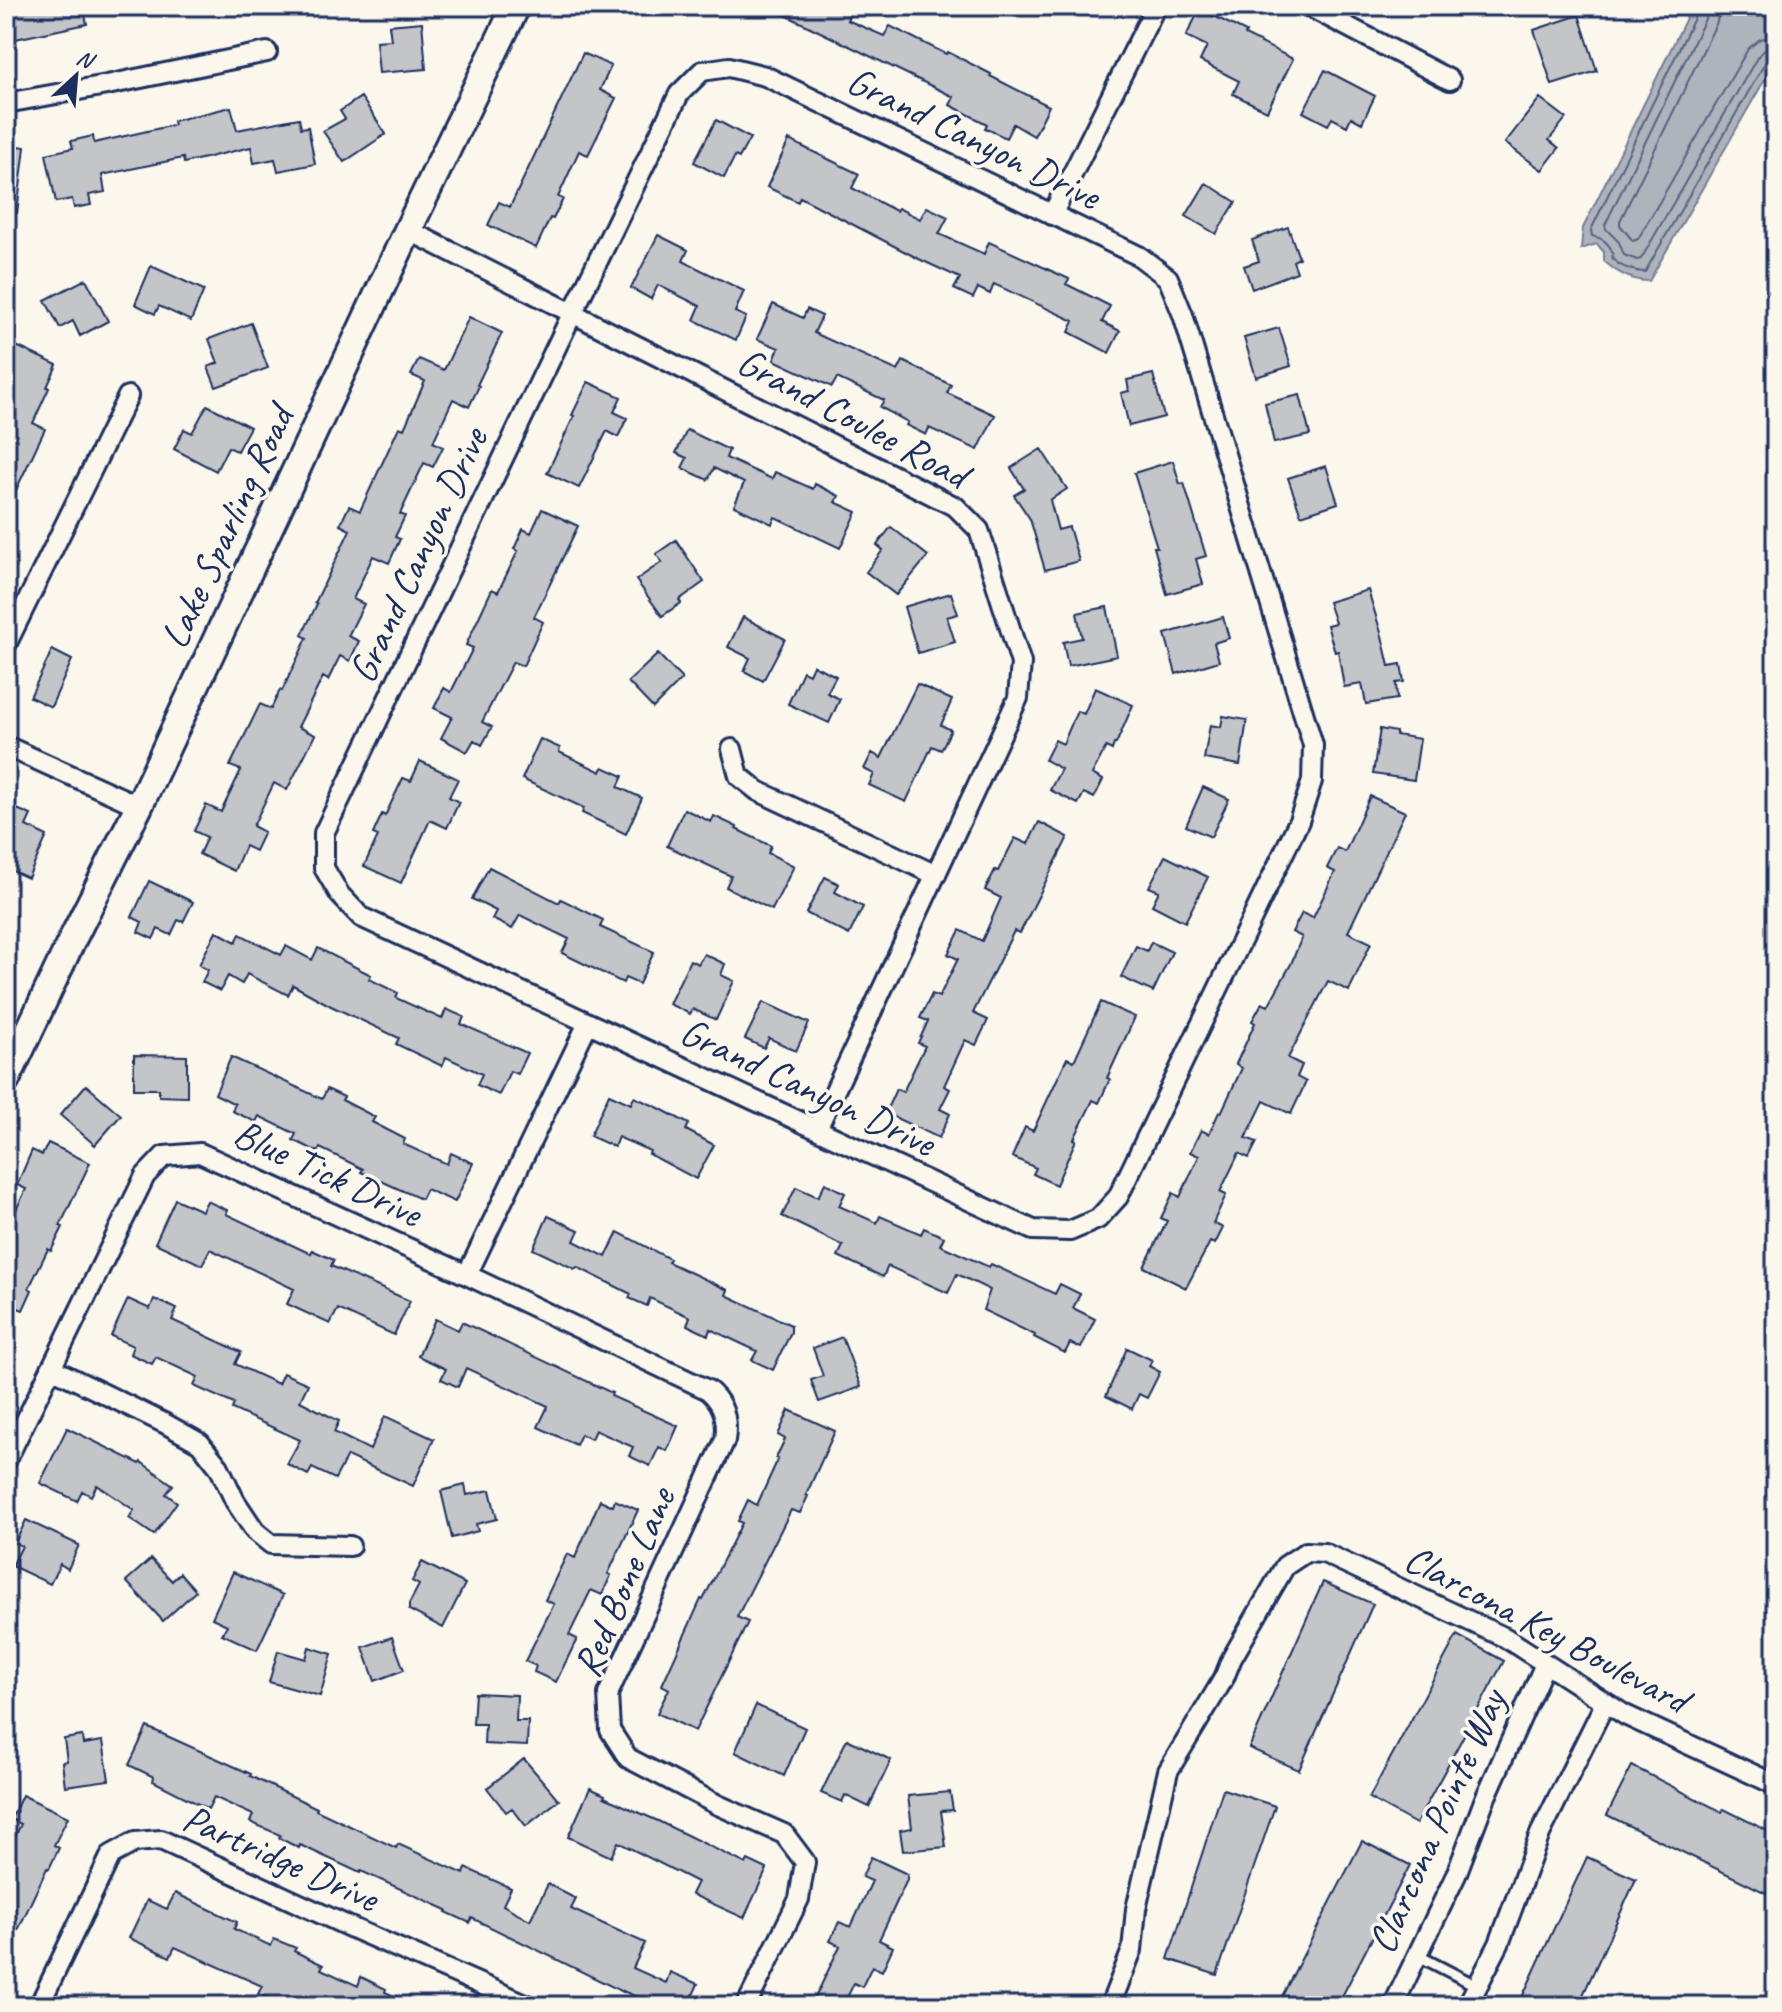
<svg xmlns="http://www.w3.org/2000/svg" width="1782" height="2012" viewBox="0 0 1782 2012" font-family="Caveat,sans-serif">
<rect width="100%" height="100%" fill="#fbf7ec"/>
<filter id="ink" filterUnits="userSpaceOnUse"><feTurbulence type="fractalNoise" baseFrequency=".0125" numOctaves="2"/><feDisplacementMap in="SourceGraphic" scale="16" xChannelSelector="R" yChannelSelector="G"/><feConvolveMatrix kernelMatrix="1 2 1 2 8 2 1 2 1" color-interpolation-filters="sRGB"/></filter>
<g filter="url(#ink)">
<path fill="#afb3bb" stroke="#747e96" stroke-width="2" d="M1692 6H1776V60L1649 281C1632 281 1616 272 1604 261V252L1597 244 1581 249 1583 228Z"/>
<g fill="none" stroke-linecap="round" stroke-linejoin="round">
<path stroke="#566483" stroke-width="2" d="M1698 6 1697 12 1591 230 1592 236C1602 238 1609 242 1612 252 1613 255 1612 257 1613 259 1618 267 1638 272 1645 272L1765 63 1770 59 1776 58
M1708 6 1706 17 1605 225 1606 229 1619 242 1624 255 1637 260 1641 259 1758 56 1765 50 1776 48
M1720 6 1717 22 1620 221V225L1633 241 1638 239 1748 49 1760 39 1776 36"/>
</g>
<path fill="#c3c5c9" stroke="#1b2f5e" stroke-width="2" d="M6 6H83L87 24 6 41Z
M767 6H854L847 20 884 36 890 26 946 54 948 52 991 74 990 76 1049 106 1034 136 1013 124 1006 138 985 128 987 124 950 105 954 97Z
M1200 9 1246 32 1245 35 1293 59 1267 111 1233 94 1239 81 1200 61 1207 46 1186 36Z
M1579 15 1597 71 1552 85 1534 30Z
M422 22 426 69 379 73 376 41 391 40 389 25Z
M583 53 611 66 600 90 616 98 588 155 579 151 558 197 563 199 553 219 550 218 536 248 488 225 499 202 510 207Z
M1325 70 1375 96 1362 123 1351 117 1347 126 1332 118 1328 125 1303 112Z
M361 97 386 134 344 162 323 131 345 119 340 111Z
M1540 98 1566 118 1549 140 1559 148 1542 170 1505 143Z
M231 107 237 130 299 118 301 128 308 127 315 164 278 171 275 159 254 163 251 147 184 163 183 158 102 175 105 192 89 195 91 205 74 208 72 199 56 202 46 154 73 148 71 141 93 136 94 143 174 125 173 121Z
M716 120 750 138 739 158 735 156 724 178 694 162Z
M789 140 859 174 852 188 896 211 898 208 920 219 927 207 948 217 939 234 984 254 989 242 1069 279 1066 284 1110 306 1102 322 1120 331 1109 353 1069 332 1074 321 994 284 990 294 978 288 973 298 954 289 960 278 919 259 800 197 798 202 767 187Z
M6 144 25 147 17 213 6 212Z
M1206 183 1236 202 1216 234 1186 216Z
M1288 227 1299 258 1293 261 1297 272 1252 289 1244 266 1259 261 1252 240Z
M658 235 688 250 683 261 744 291 735 312 746 317 736 340 694 320 700 306 658 285 651 299 631 288Z
M151 266 204 290 191 321 159 306 155 314 135 304Z
M86 279 108 321 80 336 73 321 60 328 45 300Z
M773 304 803 318 807 309 822 316 814 333 898 371 903 361 951 385 947 393 995 415 978 450 929 428 926 435 906 425 908 422 880 407 884 400 837 378 832 387 774 360 779 348 757 339Z
M469 317 502 333 477 385 479 386 469 407 453 399 433 442 443 447 433 467 424 463 400 514 405 516 395 537 400 539 389 563 373 556 353 599 364 604 348 636 359 641 350 661 340 656 328 680 323 677 298 727 315 735 287 790 274 783 253 826 264 832 255 851 245 846 234 871 199 854 207 837 194 831 206 805 221 812 241 770 230 766 260 704 271 709 280 690 282 691 307 638 302 635 317 604 315 603 350 530 340 525 349 506 360 511 399 427 404 429 425 381 411 375 419 359 444 370Z
M251 323 268 368 216 387 208 367 218 363 209 339Z
M1279 328 1291 366 1256 377 1244 338Z
M12 344 57 365 47 387 49 388 33 423 45 429 6 511V356Z
M1153 374 1164 417 1129 426 1121 393 1129 391 1127 380Z
M588 382 621 397 614 412 627 418 618 437 607 431 579 488 547 473 574 416 572 415Z
M1300 395 1310 435 1274 443 1265 403Z
M207 405 250 427 237 451 228 447 216 471 174 449 184 429 192 433Z
M687 430 729 450 726 458 772 479 775 472 813 489 815 484 839 496 835 502 857 512 840 548 775 517 772 524 734 506 744 483 714 468 708 480 682 468 687 458 676 453Z
M1041 449 1067 489 1050 500 1058 530 1069 527 1079 561 1045 570 1030 519 1014 495 1024 489 1011 468Z
M1173 461 1180 484 1184 483 1206 556 1196 559 1203 584 1167 594 1154 547H1157L1134 473Z
M1326 466 1338 503 1301 515 1288 478Z
M542 509 578 526 534 617 543 622 523 666 513 662 482 722 492 727 482 745 474 740 467 752 441 738 452 717 434 708 444 688 451 692 473 648 466 645 492 589 498 592 518 551 514 549 523 529 531 533Z
M891 527 928 556 896 595 866 572 883 550 877 545Z
M676 540 704 582 679 600 681 603 662 616 636 580 662 562 656 554Z
M1368 590 1382 636 1389 666 1401 664 1404 682 1396 683 1397 699 1366 704 1362 684 1344 687 1338 651 1335 652 1327 625 1335 623 1328 602Z
M951 593 958 614 947 617 955 642 918 653 904 607Z
M1107 607 1117 656 1068 666 1063 642 1082 638 1077 613Z
M743 617 785 639 763 681 744 671 750 658 728 647Z
M1223 617 1229 638 1214 643 1219 661 1176 674 1165 634Z
M52 650 72 660 51 707 30 697Z
M658 654 682 679 653 708 628 682Z
M813 665 836 676 827 693 840 699 829 723 788 704 803 671 809 674Z
M917 684 952 700 941 725 951 730 941 750 932 746 906 802 869 785 874 774 864 769 872 753 881 758Z
M1095 688 1133 705 1116 744H1114L1112 750 1106 747 1092 774 1103 780 1094 798 1084 793 1078 804 1050 790 1061 769 1045 760 1055 740 1063 744 1077 711 1084 714Z
M1223 716 1247 720 1240 765 1204 759 1210 725 1221 727Z
M1380 729 1396 732V735L1420 739 1414 780 1373 774Z
M540 739 560 748 559 752 601 772 603 767 623 776 618 787 642 798 626 834 582 813 584 808 522 779Z
M420 761 458 779 449 797 459 802 447 828 430 820 401 883 364 866 378 836 373 834 382 814 385 816 403 778 411 781Z
M1203 787 1229 799 1211 837 1186 826Z
M1370 796 1405 812 1348 932 1371 943 1349 991 1328 981 1288 1058 1302 1065 1297 1077 1306 1082 1291 1114 1264 1101 1246 1138 1257 1142 1249 1158 1239 1153 1220 1192 1226 1195 1213 1223 1223 1228 1215 1244 1210 1242 1186 1288 1144 1267 1167 1221 1161 1218 1173 1193 1180 1197 1199 1156 1190 1152 1201 1130 1209 1134 1219 1112 1221 1113 1242 1068 1236 1064 1255 1023 1252 1021 1262 1003 1268 1006 1291 964 1302 937 1292 932 1302 913 1313 918 1335 872 1327 868 1337 848 1345 852Z
M10 806 31 815 26 826 47 836 28 878 6 868V816Z
M684 809 711 822 714 816 737 827 736 829 771 846 768 853 794 866 772 910 726 887 731 876 667 846Z
M1039 822 1068 837 1020 933 1014 931 973 1013 988 1020 976 1045 965 1040 944 1086 950 1089 940 1109 950 1114 939 1138 885 1113 896 1089 903 1092 925 1046 918 1043 928 1021 920 1018 932 994 939 997 958 959 948 954 960 930 982 941 1001 898 985 890 995 870 998 871 1015 838 1028 844Z
M1165 856 1208 877 1185 922 1152 905 1159 891 1149 887Z
M489 867 559 903 561 899 603 920 600 927 654 952 639 984 625 978 623 983 562 953 569 939 520 915 512 929 492 919 496 911 472 899Z
M825 877 839 884 835 892 863 907 849 935 806 913Z
M149 881 193 902 183 922 178 920 171 935 158 929 153 939 138 932 142 922 132 917Z
M216 931 236 942 240 934 281 955 286 946 312 960 318 948 371 975 369 979 398 993 396 998 442 1019 446 1009 464 1017 461 1024 527 1053 517 1074 510 1071 499 1095 477 1085 482 1074 446 1057 442 1066 396 1044 399 1038 331 1006 293 985 288 995 247 974 242 984 228 976 220 991 202 982 208 970 199 965Z
M1151 942 1172 952 1153 992 1121 977 1136 946 1147 951Z
M704 954 725 964 721 975 734 981 716 1020 693 1009 690 1014 669 1004 690 960 698 964Z
M763 1002 809 1023 796 1051 769 1038 764 1048 745 1039Z
M1101 1002 1135 1017 1107 1078 1110 1079 1099 1103 1093 1100 1074 1139 1076 1140 1056 1185 1033 1174 1036 1168 1012 1157 1025 1127 1033 1131 1067 1058 1074 1061Z
M134 1055 187 1056V1097L159 1096V1089H134Z
M231 1057 322 1099 327 1089 344 1097 342 1100 375 1117 372 1122 405 1139 403 1144 447 1164 451 1153 473 1163 455 1202 426 1189 421 1199 361 1172 363 1169 320 1148 318 1152 293 1140 296 1134 259 1116 256 1122 232 1111 235 1104 215 1094Z
M86 1085 121 1115 95 1145 60 1115Z
M609 1094 631 1104 634 1097 657 1107 689 1124 686 1130 714 1145 696 1179 649 1154 650 1151 618 1137 614 1147 590 1136Z
M48 1143 90 1163 60 1226 63 1227 51 1251 48 1249 29 1288 32 1290 23 1310 18 1308 6 1335V1231L26 1189 17 1185 32 1150 42 1155Z
M825 1183 845 1193 839 1206 877 1223 880 1216 921 1234 924 1228 944 1237 940 1245 989 1267 991 1264 1055 1294 1060 1284 1080 1294 1073 1308 1095 1319 1081 1348 1070 1343 1065 1353 1034 1337 1035 1335 983 1310 990 1290 957 1274 948 1293 888 1266 883 1277 838 1256 843 1246 782 1216 796 1187 818 1197Z
M175 1199 202 1211 207 1201 227 1210 226 1214 311 1254 312 1250 334 1260 331 1266 410 1301 394 1335 338 1309 330 1324 287 1304 294 1289 210 1249 202 1265 155 1243Z
M548 1216 579 1230 574 1241 606 1257 618 1232 670 1259 668 1262 728 1290 726 1295 791 1325V1332L773 1370 752 1360 757 1351 710 1329 708 1335 687 1325 690 1317 650 1298 647 1306 629 1298 631 1294 577 1267 575 1269 533 1249Z
M128 1299 150 1309 154 1299 177 1309 172 1320 241 1352 235 1364 278 1384 283 1373 308 1384 300 1401 339 1421 334 1432 370 1450 385 1416 434 1439 413 1486 347 1456 335 1479 312 1468 308 1475 287 1464 300 1440 232 1409 234 1404 194 1386 198 1377 156 1357 152 1364 130 1354 133 1346 111 1336Z
M435 1319 458 1330 462 1322 612 1393 611 1396 678 1426 667 1451 659 1447 650 1466 629 1456 633 1447 595 1430 591 1439 581 1434 576 1445 538 1427 548 1406 466 1368 458 1387 441 1379 446 1369 418 1356Z
M842 1337 861 1387 819 1402 811 1380 823 1376 813 1348Z
M1127 1348 1152 1360 1149 1366 1160 1372 1147 1398 1139 1394 1132 1409 1106 1396Z
M789 1410 835 1431 806 1495 808 1496 800 1513 791 1510 737 1617 748 1622 695 1731 657 1713 669 1689 662 1685 701 1599 703 1600 742 1523 738 1521 748 1500 757 1505 778 1459 776 1458 785 1439 778 1435Z
M67 1428 140 1464 141 1462 173 1485 166 1494 177 1502 154 1535 129 1518 134 1510 97 1485 91 1496 82 1491 77 1501 40 1483Z
M465 1485 467 1495 490 1490 497 1519 476 1524 478 1531 452 1538 441 1491Z
M600 1500 613 1506 615 1500 638 1510 608 1574 611 1575 602 1595 591 1590 569 1635 577 1639 556 1682 534 1672 536 1666 525 1661 554 1604 545 1600 567 1554 575 1558Z
M26 1520 79 1545 68 1569 60 1564 50 1584 12 1566 22 1546 15 1543Z
M151 1559 172 1581 180 1573 196 1591 163 1621 126 1581Z
M422 1562 465 1584 443 1628 409 1610V1604L419 1585 412 1581Z
M233 1572 283 1595 257 1650 222 1634 227 1625 212 1618Z
M1323 1582 1373 1604 1299 1770 1249 1748Z
M1457 1635 1504 1661 1416 1824 1369 1798Z
M392 1637 404 1670 375 1681 363 1647Z
M309 1647 332 1654 320 1696 269 1682 278 1651 306 1659Z
M475 1693 517 1695 516 1721H528L527 1746 484 1744 485 1724H473Z
M756 1705 805 1728 784 1776 735 1752Z
M147 1727 251 1774 250 1776 317 1808 316 1810 396 1848 398 1844 464 1874 466 1868 511 1888 503 1905 530 1920 548 1884 576 1899 571 1909 645 1943 633 1968 666 1983 670 1972 698 1984 688 2006H658L623 1991V1992L472 1918 470 1923 446 1912 447 1910 361 1871 360 1873 300 1845 299 1848 279 1838 280 1835 250 1822 253 1815 214 1797 208 1809 153 1781 154 1777 129 1765Z
M82 1736 83 1744 103 1741 109 1780 65 1786 62 1762 67 1761 64 1739Z
M847 1739 891 1760 869 1807 845 1795 842 1802 821 1793Z
M524 1759 559 1800 526 1826 512 1808 506 1812 487 1788Z
M1632 1766 1722 1812 1724 1809 1776 1835V1898L1607 1815Z
M590 1788 605 1795 604 1797 658 1821 746 1864 748 1860 767 1869 744 1918 691 1894 697 1882 618 1842 611 1857 568 1837Z
M1223 1789 1275 1806 1217 1975 1168 1959Z
M950 1792 953 1810 941 1811 946 1847 903 1851 900 1830 912 1828 908 1796Z
M22 1795 68 1817 54 1845 59 1848 49 1869 47 1868 6 1956V1856L21 1824 11 1819Z
M1362 1841 1410 1865 1337 2006H1291L1280 2000Z
M871 1857 907 1874V1880L879 1940 893 1947 882 1971 872 1966 862 1987 854 1983 843 2006H811L840 1946 830 1941 839 1922 851 1927 872 1881 862 1877Z
M1587 1857 1636 1879 1578 2006H1518Z
M175 1893 237 1922 234 1929 271 1946 274 1939 296 1948 294 1951 323 1965 321 1969 358 1986 361 1977 386 1989 385 1992 417 2006H285L258 1994 262 1986 175 1947 170 1957 129 1938 147 1900 167 1909Z"/>
<g fill="none" stroke-linecap="round" stroke-linejoin="round">
<defs>
<path id="lane" d="M1417 1955 1477 1986"/>
<path id="street" d="M1308 6 1450 80
M729 67 765 76 1139 256 1168 278 1183 315 1313 745 1312 781 1299 821 1118 1197 1098 1219 1070 1231 1033 1230 361 917 340 895 324 868V833L573 312 679 94 702 71Z
M6 103 107 85 267 52
M1052 215 1156 6
M408 230 956 507 979 530 1021 663 1018 698 817 1129
M6 645 128 396
M6 746 139 806
M732 749 739 776 758 791 936 875
M467 1275 588 1023
M51 1368 166 1424 200 1443 219 1467 235 1501 255 1531 271 1544 350 1546
M6 1461 145 1176 164 1156 200 1153 467 1275 708 1390C724 1403 728 1421 725 1440L608 1694 610 1730 628 1758 718 1805 784 1834 805 1862 799 1899 746 2006
M39 2006 111 1855 135 1842 161 1840 352 1928 530 2006
M1110 2006 1132 1950 1136 1909 1168 1771 1224 1678 1232 1658 1285 1566 1306 1552 1324 1553 1506 1638 1625 1715 1776 1785
M1393 2006 1456 1875 1484 1801 1545 1664
M1467 2006 1499 1944 1540 1834 1605 1703"/>
<path id="secondary" d="M6 1080 71 942 139 806 408 230 516 6"/>
</defs>
<use href="#lane" stroke="#1b2f5e" stroke-width="15"/>
<use href="#street" stroke="#1b2f5e" stroke-width="24"/>
<use href="#secondary" stroke="#1b2f5e" stroke-width="32"/>
<use href="#lane" stroke="#fbf7ec" stroke-width="9"/>
<use href="#street" stroke="#fbf7ec" stroke-width="18"/>
<use href="#secondary" stroke="#fbf7ec" stroke-width="26"/>
</g>
</g>
<g text-anchor="middle" stroke-width="7" stroke-linejoin="round" paint-order="stroke">
<g font-size="40" fill="#1b2f5e" stroke="#fbf7ec">
<text transform="translate(974 137) rotate(26)" y="14">Grand Canyon Drive</text>
<text transform="translate(853 417) rotate(28)" y="14">Grand Coulee Road</text>
<text transform="translate(226 527) rotate(-65)" y="14">Lake Sparling Road</text>
<text transform="translate(417 555) rotate(-65)" y="14">Grand Canyon Drive</text>
<text transform="translate(808 1086) rotate(25)" y="14">Grand Canyon Drive</text>
<text transform="translate(328 1172) rotate(25)" y="14">Blue Tick Drive</text>
<text transform="translate(623 1582) rotate(-67)" y="14">Red Bone Lane</text>
<text transform="translate(1547 1628) rotate(28)" y="14">Clarcona Key Boulevard</text>
<text transform="translate(1436 1821) rotate(-66)" y="14">Clarcona Pointe Way</text>
<text transform="translate(281 1857) rotate(24)" y="14">Partridge Drive</text>
</g>
</g>
<rect width="1782" height="2012" fill="none" stroke="#fbf7ec" stroke-width="32"/>
<rect x="16" y="16" width="1750" height="1980" fill="none" stroke="#1b2f5e" stroke-width="3" filter="url(#ink)"/>
<g transform="translate(76 76) rotate(26)" stroke="#fbf7ec" stroke-width="6" paint-order="stroke">
<path d="M0-6L14 30L0 20L-14 30Z" fill="#1b2f5e"/>
<text y="-12" font-size="22" font-weight="bold" text-anchor="middle" fill="#1b2f5e">N</text>
</g>
</svg>
